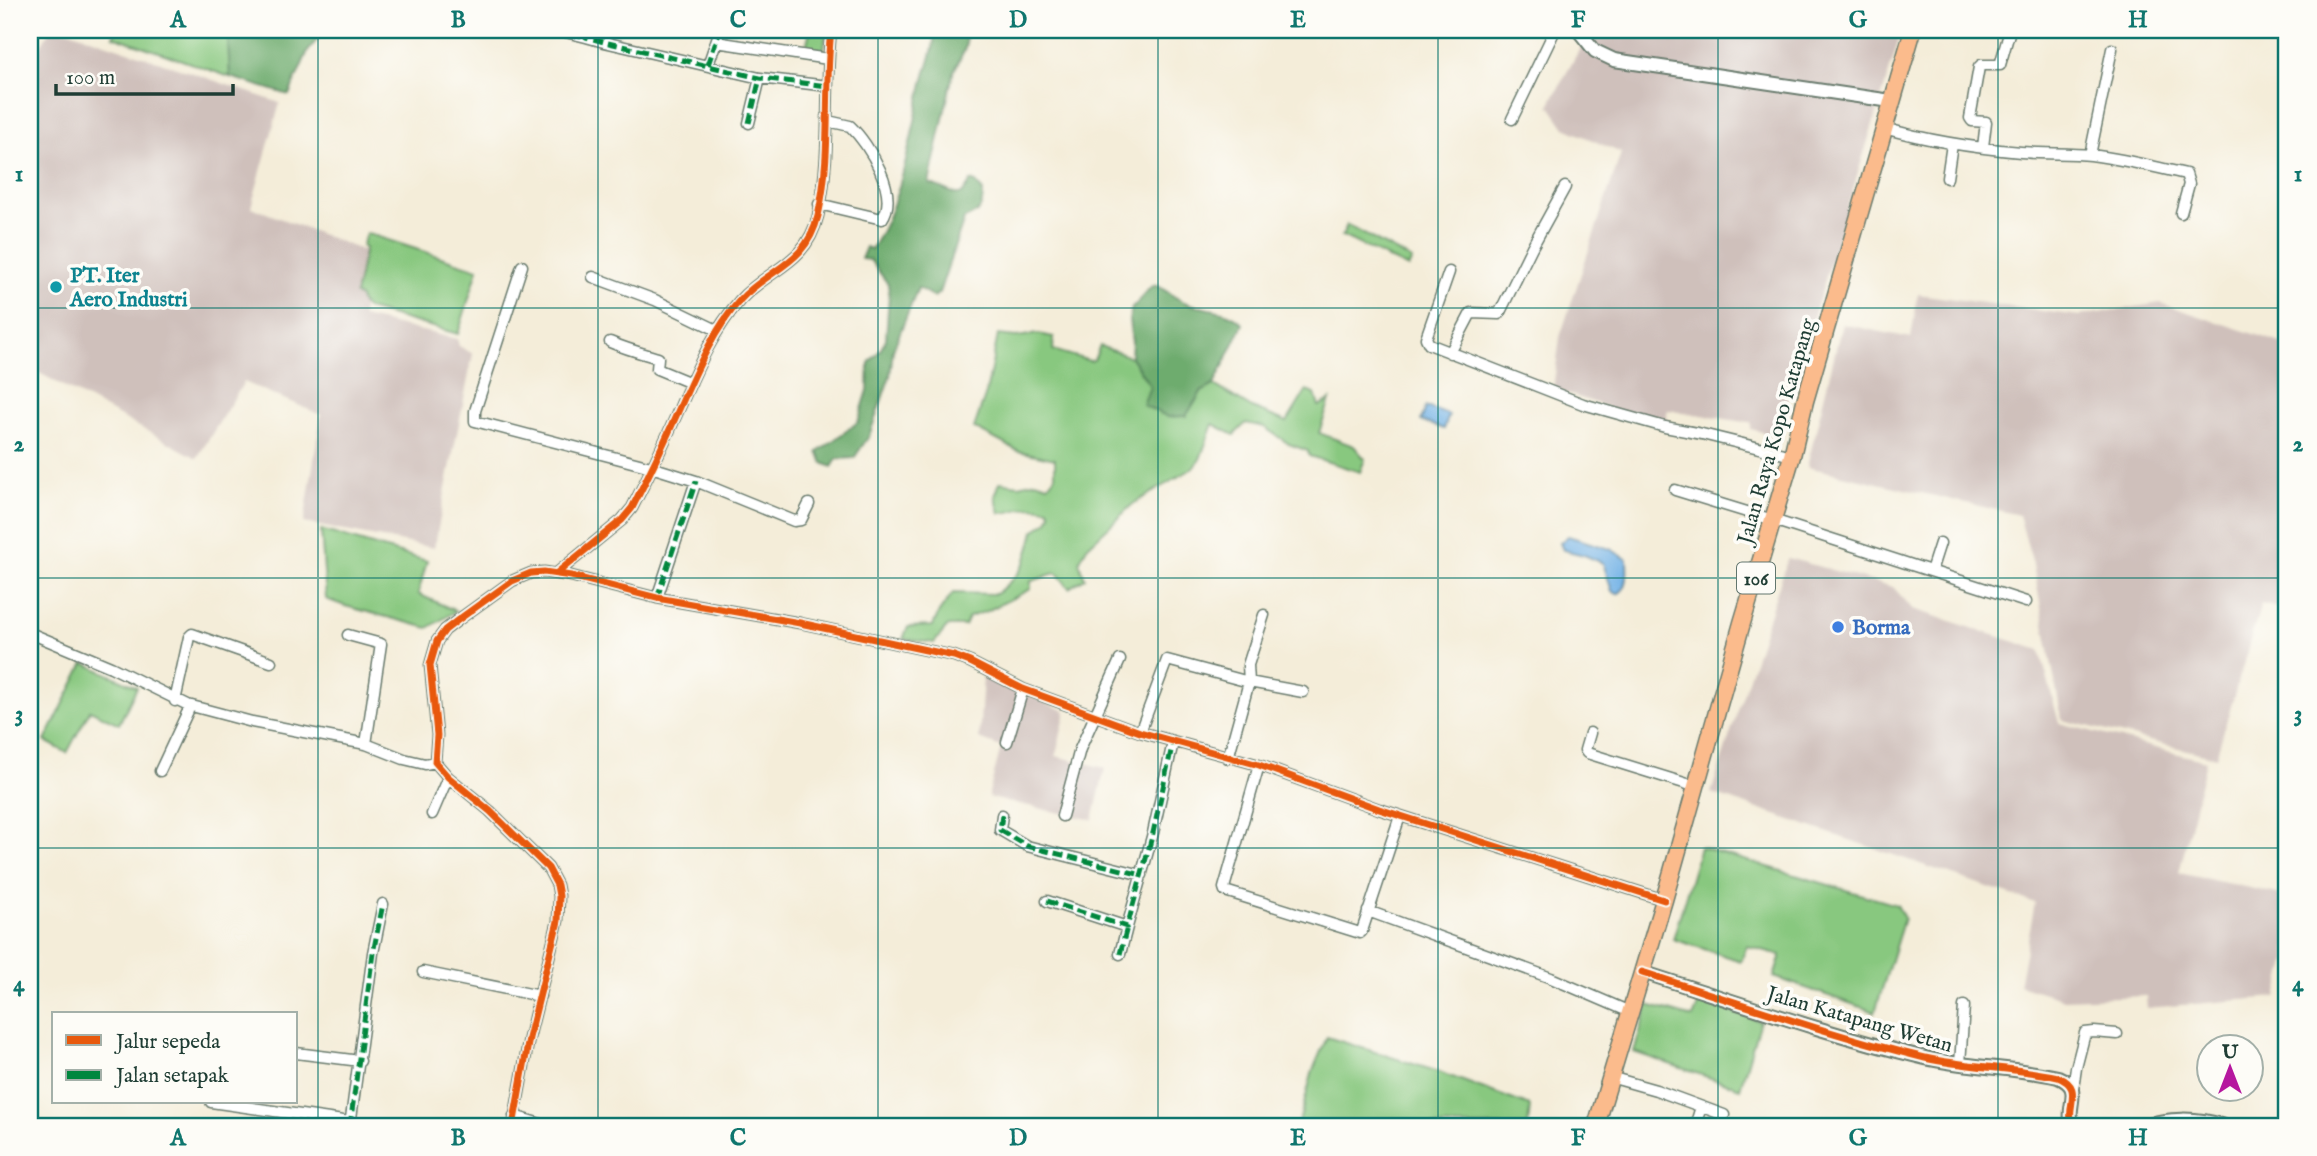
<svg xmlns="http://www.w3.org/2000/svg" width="2317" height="1156" viewBox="0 0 2317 1156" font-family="'IM FELL English',serif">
<rect width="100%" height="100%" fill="#fdfcf7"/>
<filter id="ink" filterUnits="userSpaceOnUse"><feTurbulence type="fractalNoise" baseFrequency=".0143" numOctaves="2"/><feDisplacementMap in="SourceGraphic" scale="14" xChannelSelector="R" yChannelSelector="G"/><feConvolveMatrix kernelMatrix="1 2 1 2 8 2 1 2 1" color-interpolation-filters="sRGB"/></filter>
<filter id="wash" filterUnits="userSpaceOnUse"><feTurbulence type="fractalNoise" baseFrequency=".00686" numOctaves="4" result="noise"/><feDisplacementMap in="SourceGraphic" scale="28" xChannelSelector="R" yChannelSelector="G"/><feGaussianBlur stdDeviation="1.57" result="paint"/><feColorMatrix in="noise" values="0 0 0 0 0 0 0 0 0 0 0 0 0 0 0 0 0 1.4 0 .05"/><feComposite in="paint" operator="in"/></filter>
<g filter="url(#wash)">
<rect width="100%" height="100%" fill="#f4edd9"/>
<path fill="#cfc0bb" d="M50 30H67L280 103 251 207 369 253 362 317 457 339 459 346 473 354 434 548 304 523 321 415 244 382 197 458 30 368V64Z
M1590 30H1902L1777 436 1751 429V423L1668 410 1665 420 1609 409 1608 407 1553 389 1560 337 1621 153 1565 128 1549 105Z
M1918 294 2079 316 2160 303 2287 345V610L2261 604 2216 757 2062 720 2033 565 2019 515 1807 467 1842 324 1911 338Z
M1788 558 1893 587 1913 609 2040 650 2059 723 2206 761 2179 873 2287 896V959L2277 997 2147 1008 2146 996 2064 999 2019 985 2035 903 1711 793Z
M983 677 1066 711 1056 756 1105 768 1093 820 988 797 1001 747 979 739Z"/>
<path fill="#88c87f" stroke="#54825a" stroke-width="2" d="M117 30H230L228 38 230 77 113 36Z
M810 30H827L823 55 805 51Z
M1347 225 1412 260 1408 268 1342 236Z
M366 233 478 269 458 334 368 309 361 303 360 297 355 295 365 248 362 246Z
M1038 334 1054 337 1053 350 1090 361 1094 360 1100 346 1131 357 1150 386 1193 406 1201 392 1214 385 1252 408 1287 422 1306 391 1315 394 1319 406 1330 400 1319 433 1354 446 1365 459 1360 472 1309 456 1308 451 1289 444 1264 427 1246 423 1234 435 1213 424 1200 459 1193 468 1133 504 1087 547 1079 562 1085 578 1069 588 1057 573C1048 574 1041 579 1031 581V589L987 611 969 617 965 626H948L934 643 903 639 908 627 933 626 939 612 953 593 996 594C1024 571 1026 565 1034 531L1048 521 1051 514 1049 509C1041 508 1032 506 1024 508 1015 510 1010 513 1000 513L995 496 1000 482 1019 485 1036 481 1048 485 1055 476V459L1018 451 974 428 986 393 998 335 1016 337Z
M321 530 427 561 418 594 456 611 428 628 345 606 326 599Z
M84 663 137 687 119 724 90 710 67 753 45 741Z
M1700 847 1897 905 1904 918 1875 1012 1774 977 1781 955 1747 946 1741 961 1673 939Z
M1700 1001 1760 1021 1740 1088 1634 1052 1648 1005 1693 1018Z
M1327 1037 1439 1072 1530 1106 1528 1126H1298L1313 1070Z"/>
<path fill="#6eac6e" stroke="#467451" stroke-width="2" d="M230 30H324L307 53 289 95 230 77 228 38Z
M934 30H965L966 46 953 73 929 183 955 194H962L971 181 976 183 983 191C983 208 980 213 964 219L939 293 934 297 918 288 893 350 890 376 869 436 854 458 837 459 832 467 823 463 818 452 858 422 868 390 869 363 881 349 886 339 889 294 888 284 870 260 861 259 866 247 871 249C900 209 912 132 923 83 927 65 936 49 934 30Z
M1154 285C1166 289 1175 299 1187 303 1207 311 1229 308 1243 324L1214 385 1201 392 1186 416 1168 417 1143 405 1150 386 1131 357 1132 342 1129 320 1132 308C1141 301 1146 289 1154 285Z"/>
<path fill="#73b2e6" stroke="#49788d" stroke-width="2" d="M1426 407 1449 415 1444 429 1421 421Z
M1568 536 1610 549 1627 559C1627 571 1630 589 1617 594L1612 591 1603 563 1584 555 1563 550 1560 543Z"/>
</g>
<g filter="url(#ink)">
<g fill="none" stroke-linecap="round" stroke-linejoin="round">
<defs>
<path id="minor" d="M557 30 586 37
M588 30 586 37 604 42 760 78 828 86
M716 42 828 59
M708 65 720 30
M1512 119 1555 30
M749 123 760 78
M1884 128C1929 141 1975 148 2021 152 2045 154 2068 153 2091 155 2123 159 2155 167 2186 174L2189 184 2181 213
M1983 147 1986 122 1972 121 1970 118 1979 67 1981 65H2000L2010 30
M2090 155 2112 49
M1947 178 1952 144
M819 204 882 219C900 194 869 144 850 126L828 121
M522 266 475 411V421L651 467 696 481 794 521 801 520 809 504
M1449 272 1426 338 1429 344 1583 404 1665 427 1702 434 1792 456
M593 277 655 300 717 330
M610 342C626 349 641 353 658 358L657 369 691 383
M1450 353 1471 313 1499 314 1532 247 1565 187
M1675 490 1773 520 2026 602
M1931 571 1940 543
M557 573 622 520 632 508C649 475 665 441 680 407 697 369 713 331 740 300 769 268 806 265 818 216 832 155 824 92 831 30
M657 598 696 481
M30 633 111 667 188 705 252 722 366 744 404 759 425 764 435 762
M348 635 381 644 366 744
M175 701 189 637 192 634 271 662
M1140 732 1167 660 1249 682 1303 692
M1590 733 1585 750 1587 753 1697 787
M1007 742 1023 689
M1228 758 1249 682 1248 665 1264 615
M1259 765 1224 888 1225 891 1360 933 1362 931 1400 816
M160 771 188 711V705
M432 814 448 777
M1002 815 1000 830 1027 846 1142 875
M1062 816 1080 749 1120 660
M1047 901 1127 927 1153 833 1173 742
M1368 911 1551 978 1630 1012
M1120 954 1127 927
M423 972 540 996
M296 1053 360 1061
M1960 1064 1964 1006
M1610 1077 1656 1090 1724 1115
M2073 1089 2076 1068 2085 1033 2094 1032 2117 1034
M211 1102 378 1126
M514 1116 547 1126
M350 1126 373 953 383 904
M513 1126 529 1038 558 921 559 896 557 885 548 868 490 811 448 777 435 762 437 735 430 665 437 641 445 630 458 620 512 581 531 573 544 572 571 576 657 598 800 623 954 656 970 662 1023 689 1140 732 1259 765 1379 809 1664 900
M1695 1126 1701 1107"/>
<path id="tertiary" d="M1578 30 1595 51 1614 60 1891 101
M1642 972C1736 1002 1830 1035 1925 1058 1969 1068 2014 1067 2058 1077 2085 1088 2065 1105 2072 1126
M2142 1126C2167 1118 2198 1117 2224 1126"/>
<path id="primary" d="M1596 1126 1664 900 1742 623 1792 456 1805 401 1913 30"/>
</defs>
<use href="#minor" stroke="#6a7b6e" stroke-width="13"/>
<use href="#tertiary" stroke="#6a7b6e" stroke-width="16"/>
<use href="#primary" stroke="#6a7b6e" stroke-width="19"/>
<use href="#minor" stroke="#fff" stroke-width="10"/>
<use href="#tertiary" stroke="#fff" stroke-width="12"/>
<use href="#primary" stroke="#fbbb8c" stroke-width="16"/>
<path stroke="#00873e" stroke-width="5" stroke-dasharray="10 5" stroke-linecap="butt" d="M557 30 586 37
M588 30 586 37 604 42 760 78 828 86
M708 65 720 30
M749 123 760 78
M657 598 696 481
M1002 815 1000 830 1027 846 1142 875
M1047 901 1127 927 1153 833 1173 742
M1120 954 1127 927
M2212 1122V1126
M350 1126 373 953 383 904"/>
<defs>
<path id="cycleway" d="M557 573 622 520 632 508C649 475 665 441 680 407 697 369 713 331 740 300 769 268 806 265 818 216 832 155 824 92 831 30
M1642 972C1736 1002 1830 1035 1925 1058 1969 1068 2014 1067 2058 1077 2085 1088 2065 1105 2072 1126
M513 1126 529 1038 558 921 559 896 557 885 548 868 490 811 448 777 435 762 437 735 430 665 437 641 445 630 458 620 512 581 531 573 544 572 571 576 657 598 800 623 954 656 970 662 1023 689 1140 732 1259 765 1379 809 1664 900"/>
</defs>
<use href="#cycleway" stroke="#fdfcf7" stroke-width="11"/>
<use href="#cycleway" stroke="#e8590c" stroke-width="7"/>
</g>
</g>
<path fill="none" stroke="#0f766e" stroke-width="2" stroke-opacity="0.55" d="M318 30V1126M598 30V1126M878 30V1126M1158 30V1126M1438 30V1126M1718 30V1126M1998 30V1126M30 308H2287M30 578H2287M30 848H2287"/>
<circle fill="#0f9aa8" stroke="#fdfcf7" stroke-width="2.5" cx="56" cy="287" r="7"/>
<circle fill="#3f7fe0" stroke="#fdfcf7" stroke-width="2.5" cx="1838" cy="627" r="7"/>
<g text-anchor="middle" stroke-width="7" stroke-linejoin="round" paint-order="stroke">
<rect fill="#fdfcf7" stroke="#62766e" stroke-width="2" x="1737" y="562.5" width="38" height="31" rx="5"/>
<g font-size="19" font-weight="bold" fill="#1f3d34">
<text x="1756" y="585">106</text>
</g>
<g font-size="21" font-weight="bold" fill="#0d838f" stroke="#fdfcf7" text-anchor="start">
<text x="70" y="282">PT. Iter<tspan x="70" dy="24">Aero Industri</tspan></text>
</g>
<g font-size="21" fill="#1f3d34" stroke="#fdfcf7">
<text transform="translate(1776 431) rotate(-74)" y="7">Jalan Raya Kopo Katapang</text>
<text transform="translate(1860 1019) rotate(16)" y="7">Jalan Katapang Wetan</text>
</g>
<g font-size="21" font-weight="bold" fill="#366cbe" stroke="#fdfcf7" text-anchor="start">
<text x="1852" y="634">Borma</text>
</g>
</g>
<rect width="2317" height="1156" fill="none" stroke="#fdfcf7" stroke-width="77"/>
<rect x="52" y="1012" width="245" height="91" fill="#fdfcf7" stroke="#a4b0a9" stroke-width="2"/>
<rect x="66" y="1035" width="35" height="10" fill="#e8590c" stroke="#a4b0a9" stroke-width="2"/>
<text x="116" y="1048" font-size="21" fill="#1f3d34">Jalur sepeda</text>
<rect x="66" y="1070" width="35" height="10" fill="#00873e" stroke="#a4b0a9" stroke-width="2"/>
<text x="116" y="1082" font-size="21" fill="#1f3d34">Jalan setapak</text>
<g transform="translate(2230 1068)"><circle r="33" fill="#fdfcf7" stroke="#a4b0a9" stroke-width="2"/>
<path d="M0-5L12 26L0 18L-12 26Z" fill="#b5179e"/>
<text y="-10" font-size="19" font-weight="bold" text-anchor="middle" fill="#1f3d34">U</text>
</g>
<path d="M56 84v10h177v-10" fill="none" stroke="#1f3d34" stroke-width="3.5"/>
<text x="66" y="84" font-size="21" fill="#1f3d34" stroke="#fdfcf7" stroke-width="5" paint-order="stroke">100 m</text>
<rect x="38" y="38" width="2240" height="1080" fill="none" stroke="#0f766e" stroke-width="2.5"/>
<g font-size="23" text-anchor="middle" font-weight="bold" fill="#0f766e">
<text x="178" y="27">A</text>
<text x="458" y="27">B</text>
<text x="738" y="27">C</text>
<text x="1018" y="27">D</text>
<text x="1298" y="27">E</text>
<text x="1578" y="27">F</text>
<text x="1858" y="27">G</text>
<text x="2138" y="27">H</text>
<text x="19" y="181">1</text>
<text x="2298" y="181">1</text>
<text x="19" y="451">2</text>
<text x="2298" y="451">2</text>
<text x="19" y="721">3</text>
<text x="2298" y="721">3</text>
<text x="19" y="991">4</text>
<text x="2298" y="991">4</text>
<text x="178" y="1145">A</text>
<text x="458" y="1145">B</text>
<text x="738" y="1145">C</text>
<text x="1018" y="1145">D</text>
<text x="1298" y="1145">E</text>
<text x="1578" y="1145">F</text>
<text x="1858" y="1145">G</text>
<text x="2138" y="1145">H</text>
</g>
</svg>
